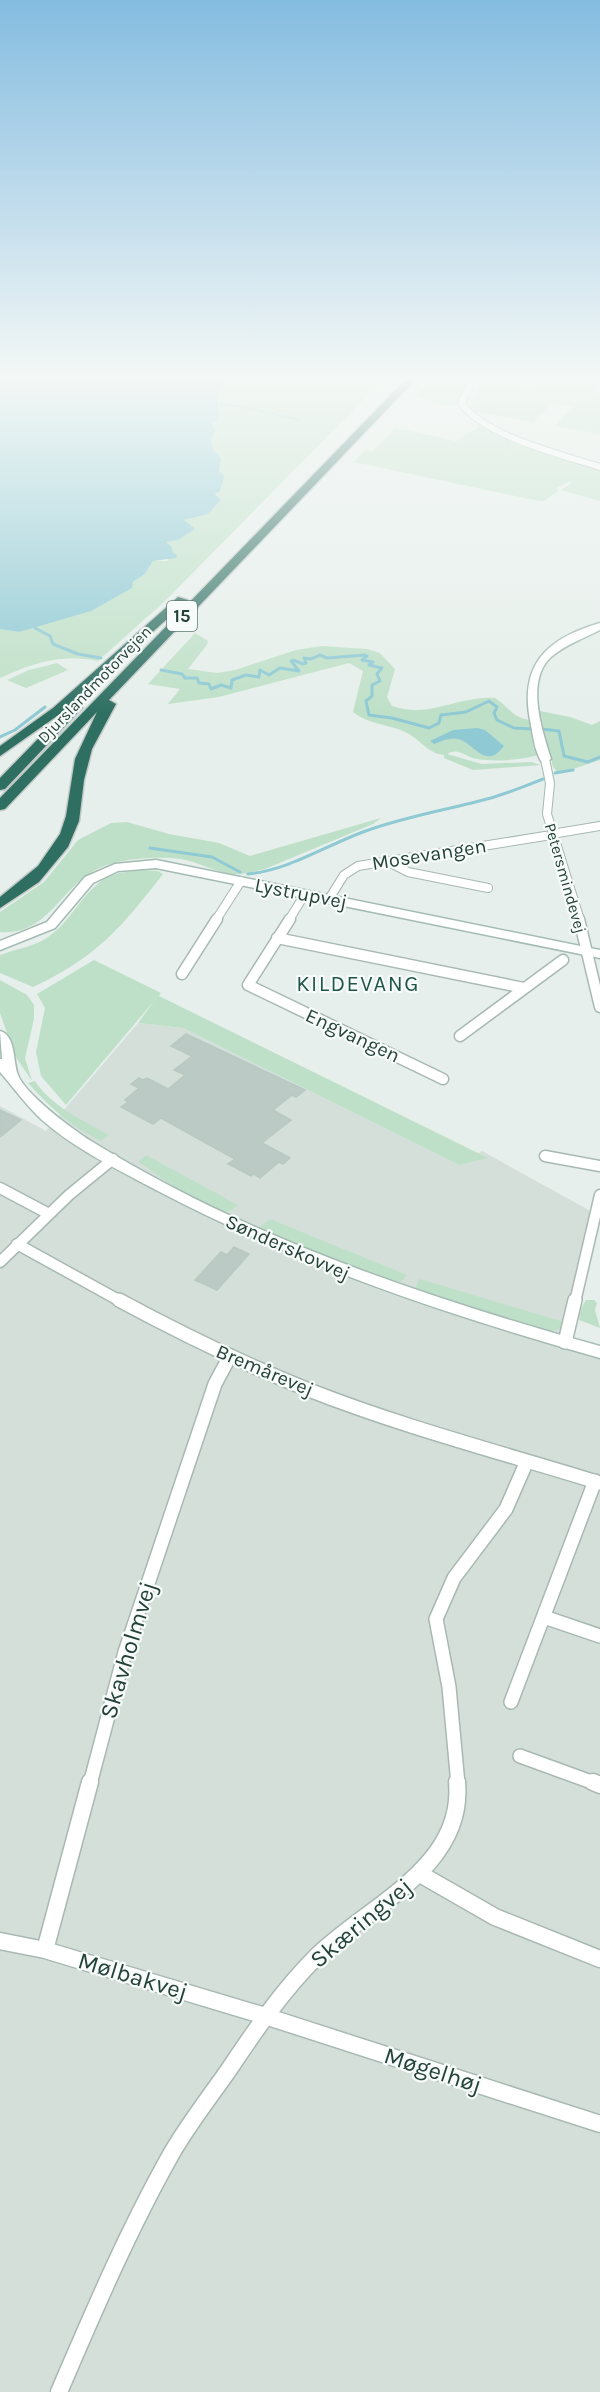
<svg xmlns="http://www.w3.org/2000/svg" width="600" height="2392" viewBox="0 0 600 2392" font-family="Karla,sans-serif">
<rect width="100%" height="100%" fill="#e6efeb"/>
<path fill="#d4dfda" d="M138 1023 183 1028 459 1165 482 1151 594 1213 560 1346 600 1359V2392H0V1106L46 1131Z"/>
<path fill="#bfe0c8" d="M241 378H385L165 601 98 661C63 653 32 663 0 678V629L19 632 43 623 133 582 145 574 153 561H167L173 553 166 542 178 540 184 520 208 514 221 500 215 493 223 478 219 471 221 458 213 450 211 439 216 430 210 425 219 418 217 396 221 381Z
M433 378H472L456 405 448 406 416 396Z
M543 378C563 381 580 378 600 378L592 392 600 395V434L554 426 573 407 552 403 533 422 470 411 480 382 535 389Z
M480 426 600 469V501L561 490 572 483 569 482 556 488 558 491 544 501H539L354 462 365 450 373 451 395 428 456 441Z
M195 633 208 641 207 645 188 669 217 673 235 670 296 650 322 646 367 649 380 653 395 669 387 697 392 706C431 719 459 695 495 698 510 707 513 720 533 720L539 755C520 760 497 762 477 759 465 757 459 747 447 754L482 764 531 762 541 765 473 770 444 758V755C427 753 422 741 407 733 390 724 369 725 353 712L363 671 349 663 219 697 168 704 180 689 148 684Z
M57 663 68 670 26 688 7 680 29 670Z
M540 711 570 717 592 725 600 721V760C585 764 573 771 557 772L553 767Z
M381 818 373 824 265 869C254 871 244 875 233 874 215 872 198 862 181 859 157 856 126 858 104 866 62 881 51 936 0 932V912L44 882 78 840 111 823 127 822 169 834 219 843 250 856Z
M142 870 158 871 163 874C122 927 96 958 33 987L0 973V955C15 949 34 947 48 937 72 921 81 893 106 878 116 872 130 872 142 870Z
M94 960 161 993 159 996 488 1158 459 1165 183 1028 138 1023 154 1001 66 1105 41 1076 36 1052 45 1008 37 994Z
M0 980 27 995 34 1005V1019L25 1058 32 1081 15 1056 0 1013Z
M35 1081C52 1107 83 1120 109 1135L101 1141C71 1126 50 1108 28 1083Z
M146 1155 238 1205C234 1208 231 1211 225 1212 205 1212 158 1174 138 1162Z
M270 1219 407 1275 402 1281 387 1282 259 1228Z
M420 1279 564 1322 561 1328 549 1332 417 1293 416 1286Z
M586 1300H594L597 1303 595 1310 600 1328 579 1320 581 1309Z"/>
<path fill="#8ec9d4" d="M0 378H241L221 382 217 396 219 418 211 424 216 430 211 439 213 450 221 458 219 471 224 476 220 491 215 494 221 500 208 514 184 520 195 529 178 540 166 542 172 547 173 553 177 555 176 558 153 561 145 574 133 582 132 588 91 611 19 632 0 629Z
M477 728 485 730 504 746C485 771 475 743 458 739 450 737 442 741 434 744L430 741 453 730Z"/>
<g fill="none" stroke-linecap="round" stroke-linejoin="round">
<path stroke="#8ec9d4" stroke-width="2" d="M219 404 240 406 300 420"/>
<path stroke="#8ec9d4" stroke-width="3" d="M35 628 50 636 53 644 78 654 101 658
M161 670 182 674 185 678H197L199 683 209 684 211 689 221 685 231 688 232 680 246 675 259 677 260 670 269 675 280 668 299 671 291 661 293 660 303 664 306 663 304 658 311 659 320 655 327 658 365 655 367 656 362 660 373 662 369 665 382 668 377 674 380 681 372 685V696L366 701 369 715 392 718 429 728 439 723 441 715 466 712 489 701 497 707 494 713 497 720 514 728 532 729
M542 729 559 731 564 756 588 762 600 757
M0 737 15 730 45 707
M555 773 573 770
M150 848 212 857 240 872
M248 874C289 870 325 846 363 832 403 817 446 810 487 799 506 794 525 786 543 779"/>
</g>
<path fill="#bbcac4" stroke="#b8c9c2" stroke-width="1.5" d="M186 1034 305 1090 296 1097 292 1095 273 1110 291 1120 262 1143 290 1158 283 1164 279 1162 260 1178 254 1174 251 1176 228 1164 235 1159 161 1118 153 1124 121 1107 128 1102 125 1100 139 1088 131 1084 139 1078 143 1080 147 1078 168 1089 185 1075 174 1070 192 1056 171 1046Z
M0 1110 21 1120 0 1137Z
M234 1247 249 1254 217 1290 195 1280 221 1252 227 1255Z"/>
<g fill="none" stroke-linecap="round" stroke-linejoin="round">
<defs>
<path id="street-far4" d="M475 378 461 403C486 437 560 454 600 467"/>
<path id="street-far3" d="M545 759 550 783 547 814 580 920
M552 834 600 826
M385 860 408 872 488 888
M329 899 344 875 358 866 545 836
M216 920 241 881
M289 920 305 894"/>
<path id="street-far2" d="M290 919 248 985 443 1079
M579 919 600 1007
M277 938 524 988
M182 974 217 919
M460 1036 563 960
M545 1156 600 1166
M0 1188 49 1214
M17 1244 122 1302
M0 1262 69 1195 113 1159
M575 1302 600 1195"/>
<path id="street-far1" d="M119 1300C180 1333 244 1364 309 1390 403 1427 503 1453 600 1483
M565 1342 575 1300
M544 1617 600 1636
M511 1702 595 1481
M520 1756 597 1784
M90 1784 125 1652 215 1384 230 1356
M458 1784 449 1687 436 1619 454 1578 506 1509 527 1461"/>
<path id="street" d="M593 1782 600 1785
M420 1874 495 1917 600 1959
M0 1941 45 1950 265 2016 600 2124
M45 1950 90 1782
M59 2392C93 2313 127 2233 169 2158 186 2127 210 2097 230 2068 256 2029 283 1990 316 1957 367 1906 465 1868 457 1782"/>
<path id="secondary" d="M600 623V630C584 638 565 645 551 657 525 681 542 730 551 759L545 762 541 761C535 751 533 737 531 725 518 666 545 639 600 623Z
M156 860 600 950V958L156 868 118 871 93 883 55 928 0 950V941L47 922 85 877 115 864Z
M0 1031C16 1035 13 1063 18 1075 24 1093 73 1130 91 1141 248 1238 424 1297 600 1346V1358C447 1315 299 1265 158 1191 119 1170 76 1150 42 1120 26 1105 14 1088 0 1072V1059H2Z"/>
<path id="highway" d="M407 378H417L109 700 116 704 92 749 84 780 79 821 68 847 39 882 0 908V897L38 866 60 834 66 816 75 759 97 712 5 809 0 810V798Z
M178 597 188 600 73 704 83 707 5 789 0 790V778L67 709 0 756V746L53 708Z"/>
</defs>
<use href="#street-far4" stroke="#a8b8b2" stroke-width="8"/>
<use href="#street-far3" stroke="#a8b8b2" stroke-width="10"/>
<use href="#street-far2" stroke="#a8b8b2" stroke-width="13"/>
<use href="#street-far1" stroke="#a8b8b2" stroke-width="16"/>
<use href="#street" stroke="#a8b8b2" stroke-width="19"/>
<use href="#secondary" stroke="#a4bbb3" stroke-width="3"/>
<use href="#highway" stroke="#c2cac8" stroke-width="3"/>
<use href="#street-far4" stroke="#fff" stroke-width="6"/>
<use href="#street-far3" stroke="#fff" stroke-width="8"/>
<use href="#street-far2" stroke="#fff" stroke-width="10"/>
<use href="#street-far1" stroke="#fff" stroke-width="13"/>
<use href="#street" stroke="#fff" stroke-width="16"/>
<use href="#secondary" fill="#fff" fill-rule="evenodd"/>
<use href="#highway" fill="#2f6f62" fill-rule="evenodd"/>
</g>
<linearGradient id="sky" x2="0" y2="1"><stop stop-color="#84bce0"/><stop offset="0.53" stop-color="#f4f8f6"/><stop offset="1" stop-color="#f4f8f6" stop-opacity="0"/></linearGradient>
<rect width="600" height="713" fill="url(#sky)"/>
<g text-anchor="middle" stroke-width="4.5" stroke-linejoin="round" paint-order="stroke">
<g font-size="16" fill="#24423a" stroke="#f7fbf9">
<text transform="translate(94 684) rotate(-46)" y="6">Djurslandmotorvejen</text>
<text transform="translate(566 878) rotate(74)" y="6">Petersmindevej</text>
</g>
<rect fill="#f7fbf9" stroke="#637a73" stroke-width="1.5" x="167" y="601" width="30" height="30" rx="4.5"/>
<g font-size="18" font-weight="bold" fill="#24423a">
<text x="182" y="622">15</text>
</g>
<g font-size="20" fill="#24423a" stroke="#f7fbf9">
<text transform="translate(429 854) rotate(-9)" y="7">Mosevangen</text>
<text transform="translate(301 893) rotate(11)" y="7">Lystrupvej</text>
<text transform="translate(353 1035) rotate(25)" y="7">Engvangen</text>
<text transform="translate(288 1247) rotate(24)" y="7">Sønderskovvej</text>
<text transform="translate(265 1370) rotate(23)" y="7">Bremårevej</text>
</g>
<g font-size="22" letter-spacing="1.5" fill="#1f5548" stroke="#f7fbf9">
<text x="358" y="991">KILDEVANG</text>
</g>
<g font-size="24" fill="#24423a" stroke="#f7fbf9">
<text transform="translate(128 1650) rotate(-73)" y="8">Skavholmvej</text>
<text transform="translate(361 1923) rotate(-40)" y="8">Skæringvej</text>
<text transform="translate(133 1976) rotate(17)" y="8">Mølbakvej</text>
<text transform="translate(433 2070) rotate(18)" y="8">Møgelhøj</text>
</g>
</g>
</svg>
